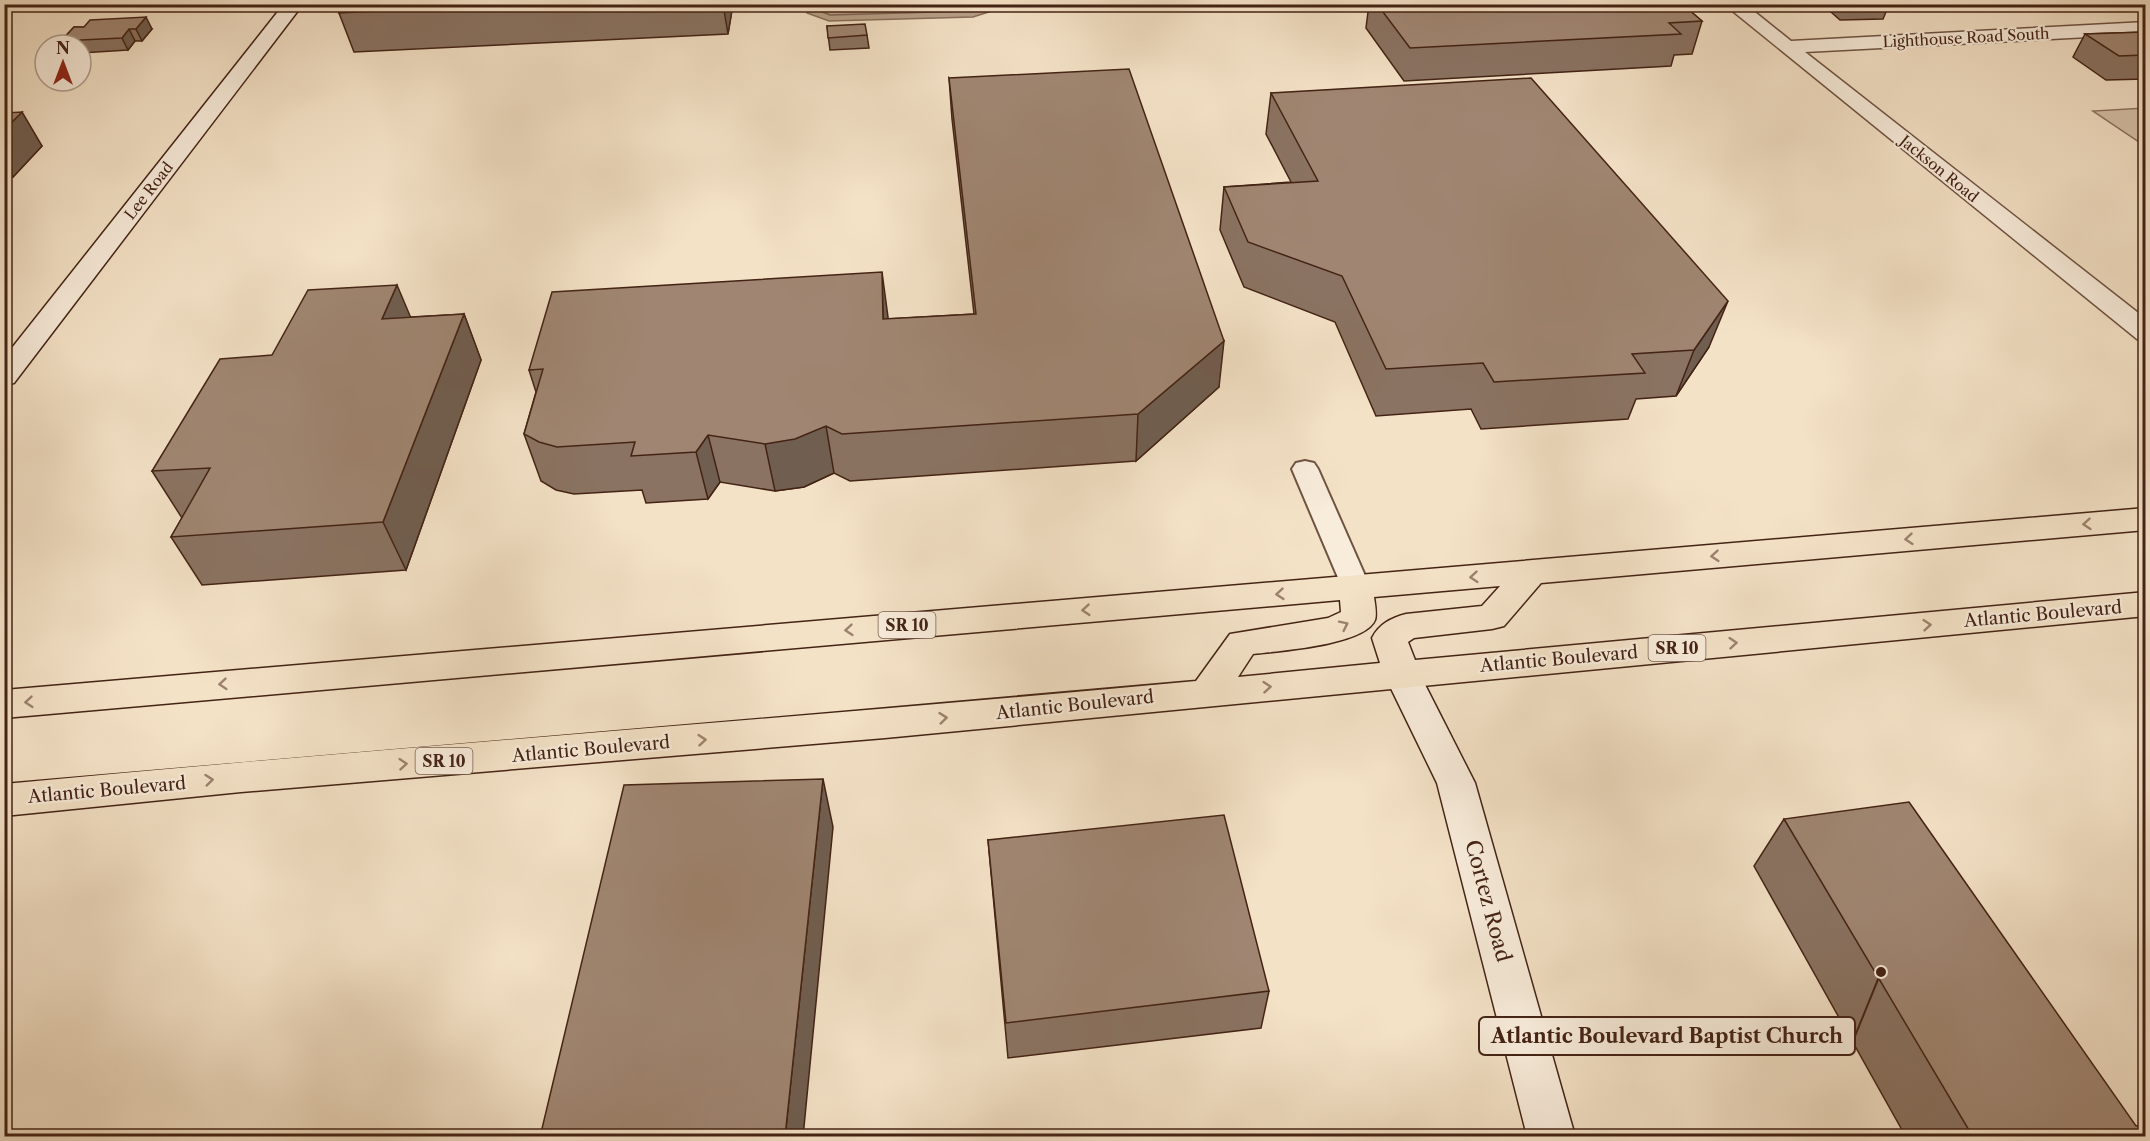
<svg xmlns="http://www.w3.org/2000/svg" width="2150" height="1141" viewBox="0 0 2150 1141" font-family="'Libre Caslon Text',serif">
<rect width="100%" height="100%" fill="#f4e2c7"/>
<filter id="stains"><feTurbulence type="fractalNoise" baseFrequency=".00333" numOctaves="4"/><feColorMatrix values="0 0 0 0 .2 0 0 0 0 .09 0 0 0 0 .02 0 0 0 .5 -.17"/></filter>
<radialGradient id="worn" r=".72"><stop offset=".6" stop-color="#630" stop-opacity="0"/><stop offset="1" stop-color="#630" stop-opacity=".3"/></radialGradient>
<path fill="#d6c2a9" stroke="#8d725f" stroke-width="1.5" d="M2145 108V146L2093 111Z"/>
<path fill="#b8a18a" stroke="#8a6f5b" stroke-width="1.5" d="M808 4H993L995 10 973 17 829 21 807 13Z"/>
<g fill="none" stroke-linecap="round" stroke-linejoin="round">
<path stroke="#7e6250" stroke-width="1.5" d="M814 4 815 9 830 15 972 11 988 4
M823 4 832 7 935 4"/>
<defs>
<path id="lane" d="M1305 461 1314 463 1318 469 1370 587 1366 594 1356 597 1346 594 1342 587 1292 469 1296 463Z"/>
<path id="street" d="M1724 4H1745L1791 41 2146 22V34L1805 52 2146 319V341L2137 339Z"/>
<path id="secondary" d="M284 4H303L14 383 4 385V358Z
M1402 661 1415 665 1475 783 1575 1136H1527L1437 783 1384 674 1389 665Z"/>
<path id="highway" d="M2146 508V530L1541 583 1504 626 1492 629 1414 638 1408 642 1415 660 2146 592V616L885 738 241 792 4 816V784C402 746 799 718 1196 681L1230 634 1328 618 1341 612 1340 600 4 718V690ZM1500 586 1482 606 1406 614C1391 618 1379 624 1372 638L1380 663 1238 677 1253 654C1278 651 1365 645 1375 620 1377 614 1375 604 1374 597Z"/>
</defs>
<use href="#lane" stroke="#705342" stroke-width="4"/>
<use href="#street" stroke="#705342" stroke-width="3"/>
<use href="#secondary" stroke="#442315" stroke-width="3"/>
<use href="#highway" stroke="#442315" stroke-width="3"/>
<use href="#lane" fill="#f8ecdb" fill-rule="evenodd"/>
<use href="#street" fill="#f8ecdb" fill-rule="evenodd"/>
<use href="#secondary" fill="#f8ecdb" fill-rule="evenodd"/>
<use href="#highway" fill="#f4e2c7" fill-rule="evenodd"/>
</g>
<path fill="#8a7362" stroke="#442315" stroke-width="1.5" d="M345 4H733L728 34 354 52 339 13Z
M1369 4H1682L1702 21 1692 54 1674 55 1671 66 1404 81 1366 28Z
M1822 4H1885L1888 7 1883 19 1840 20Z
M1990 4H2056L2055 7 1996 8Z
M827 26 867 35 869 48 830 50Z
M74 27 152 29 142 41H135L128 50 81 53V45H63L61 41Z
M2145 32V79L2106 80 2073 57 2085 34Z
M949 78 1219 387 1136 461 850 481 834 473 804 487 775 491 720 482 708 499 646 503 642 490 574 494 556 490 541 481 524 434 536 392 529 370 888 319 974 314 952 119Z
M1271 93 1709 347 1676 396 1636 399 1628 419 1481 429 1471 409 1376 416 1335 322 1244 287 1220 230 1224 187 1291 182 1266 134Z
M4 113 42 146 13 177 4 178Z
M464 314 481 360 406 570 202 585 171 537 182 518 152 471 272 355 411 317Z
M1784 819 2136 1126 2145 1137H1906L1754 866Z
M988 840 1269 991 1261 1028 1008 1058Z
M2145 924V937L2140 929Z"/>
<path fill="#705e50" stroke="#442315" stroke-width="1.5" d="M18 4H67L65 7 22 10Z
M723 4H733L728 34Z
M146 17 152 29 142 41 136 29Z
M129 29 135 41 128 50 122 38Z
M22 112 42 146 13 177 4 163V130Z
M882 272 888 317 889 365 883 319Z
M397 285 416 330 382 319Z
M1728 301 1709 347 1676 396 1694 350Z
M464 314 481 360 406 570 383 522Z
M1224 341 1219 387 1136 461 1138 414Z
M826 426 834 473 804 487 775 491 765 444Z
M708 435 720 482 708 499 696 452Z
M823 779 833 827 803 1137H785Z"/>
<path fill="#a08672" stroke="#442315" stroke-width="1.5" d="M345 4H530L339 13Z
M1377 4H1682L1702 21 1669 23 1681 34 1410 48Z
M1841 4H1885L1888 7 1845 8Z
M146 17 136 29H129L122 38 61 41 74 27H84L90 20Z
M865 24 867 35 828 38 827 26Z
M2145 32V55L2119 56 2085 34Z
M1129 69 1224 341 1138 414 842 434 826 426 795 439 765 444 708 435 696 452 631 456 635 442 557 447 539 442 524 434 543 369 529 370 552 292 882 272 883 319 976 314 949 78Z
M1531 78 1728 301 1694 350 1632 354 1645 373 1494 382 1483 363 1386 369 1342 276 1248 242 1224 187 1318 181 1271 93Z
M22 112 4 130V113Z
M397 285 382 319 464 314 383 522 171 537 210 468 152 471 220 359 272 355 308 290Z
M823 779 785 1137H540L624 785Z
M1909 802 2136 1126 2145 1124V1137H1973L1784 819Z
M1224 815 1269 991 1006 1023 988 840Z"/>
<defs><path id="oneway-chevron" d="M-2-3.5L2.5 0L-2 3.5" fill="none" stroke-width="1.6" stroke-linecap="round" stroke-linejoin="round" transform="scale(1.5)"/></defs>
<g stroke="#9c826e">
<use href="#oneway-chevron" transform="translate(2087 524) rotate(175)"/>
<use href="#oneway-chevron" transform="translate(1909 539) rotate(175)"/>
<use href="#oneway-chevron" transform="translate(1715 556) rotate(175)"/>
<use href="#oneway-chevron" transform="translate(1474 577) rotate(175)"/>
<use href="#oneway-chevron" transform="translate(1280 594) rotate(175)"/>
<use href="#oneway-chevron" transform="translate(1086 610) rotate(175)"/>
<use href="#oneway-chevron" transform="translate(1344 625) rotate(-26)"/>
<use href="#oneway-chevron" transform="translate(1927 625) rotate(-5)"/>
<use href="#oneway-chevron" transform="translate(849 630) rotate(175)"/>
<use href="#oneway-chevron" transform="translate(1733 643) rotate(-5)"/>
<use href="#oneway-chevron" transform="translate(223 684) rotate(175)"/>
<use href="#oneway-chevron" transform="translate(1267 687) rotate(-5)"/>
<use href="#oneway-chevron" transform="translate(29 702) rotate(175)"/>
<use href="#oneway-chevron" transform="translate(943 718) rotate(-6)"/>
<use href="#oneway-chevron" transform="translate(702 740) rotate(-5)"/>
<use href="#oneway-chevron" transform="translate(403 764) rotate(-5)"/>
<use href="#oneway-chevron" transform="translate(209 780) rotate(-6)"/>
</g>
<g text-anchor="middle" stroke-width="4.5" stroke-linejoin="round" paint-order="stroke">
<g font-size="15" fill="#442315" stroke="#f8ecdb">
<text transform="translate(1966 38) rotate(-3)" y="5">Lighthouse Road South</text>
<text transform="translate(1939 169) rotate(39)" y="5">Jackson Road</text>
<text transform="translate(149 191) rotate(-52)" y="5">Lee Road</text>
</g>
<g fill="#f8ecdb" stroke="#7a5f50" stroke-width="1.5">
<rect x="878.5" y="612" width="57" height="26" rx="4.5"/>
<rect x="1648.5" y="635" width="57" height="26" rx="4.5"/>
<rect x="415.5" y="748" width="57" height="26" rx="4.5"/>
</g>
<g font-size="16" font-weight="bold" fill="#442315">
<text x="907" y="631">SR 10</text>
<text x="1677" y="654">SR 10</text>
<text x="444" y="767">SR 10</text>
</g>
<g font-size="18" fill="#442315" stroke="#f8ecdb">
<text transform="translate(2043 614) rotate(-5)" y="6">Atlantic Boulevard</text>
<text transform="translate(1559 659) rotate(-5)" y="6">Atlantic Boulevard</text>
<text transform="translate(1075 705) rotate(-6)" y="6">Atlantic Boulevard</text>
<text transform="translate(591 749) rotate(-5)" y="6">Atlantic Boulevard</text>
<text transform="translate(107 790) rotate(-5)" y="6">Atlantic Boulevard</text>
</g>
<g font-size="21" fill="#442315" stroke="#f8ecdb">
<text transform="translate(1488 901) rotate(75)" y="7">Cortez Road</text>
</g>
</g>
<path fill="none" stroke="#442315" stroke-width="2" d="M1881 972L1855 1036"/>
<circle fill="#442315" stroke="#f8ecdb" stroke-width="2" cx="1881" cy="972" r="6"/>
<rect fill="#f8ecdb" stroke="#442315" stroke-width="2" x="1479" y="1017" width="376" height="38" rx="6"/>
<g font-size="20" text-anchor="middle" font-weight="bold" fill="#442315">
<text x="1667" y="1043">Atlantic Boulevard Baptist Church</text>
</g>
<rect width="2150" height="1141" fill="none" stroke="#f4e2c7" stroke-width="24"/>
<rect x="6" y="6" width="2138" height="1129" fill="none" stroke="#442315" stroke-width="3"/>
<rect x="12" y="12" width="2126" height="1117" fill="none" stroke="#442315" stroke-width="1.5"/>
<g transform="translate(63 63)"><circle r="28" fill="#f8ecdb" stroke="#b09c8c" stroke-width="1.5"/>
<path d="M0-4.5L10 22L0 15L-10 22Z" fill="#8f2418"/>
<text y="-9" font-size="16" font-weight="bold" text-anchor="middle" fill="#442315">N</text>
</g>
<rect width="100%" height="100%" filter="url(#stains)"/>
<rect width="100%" height="100%" fill="url(#worn)"/>
</svg>
